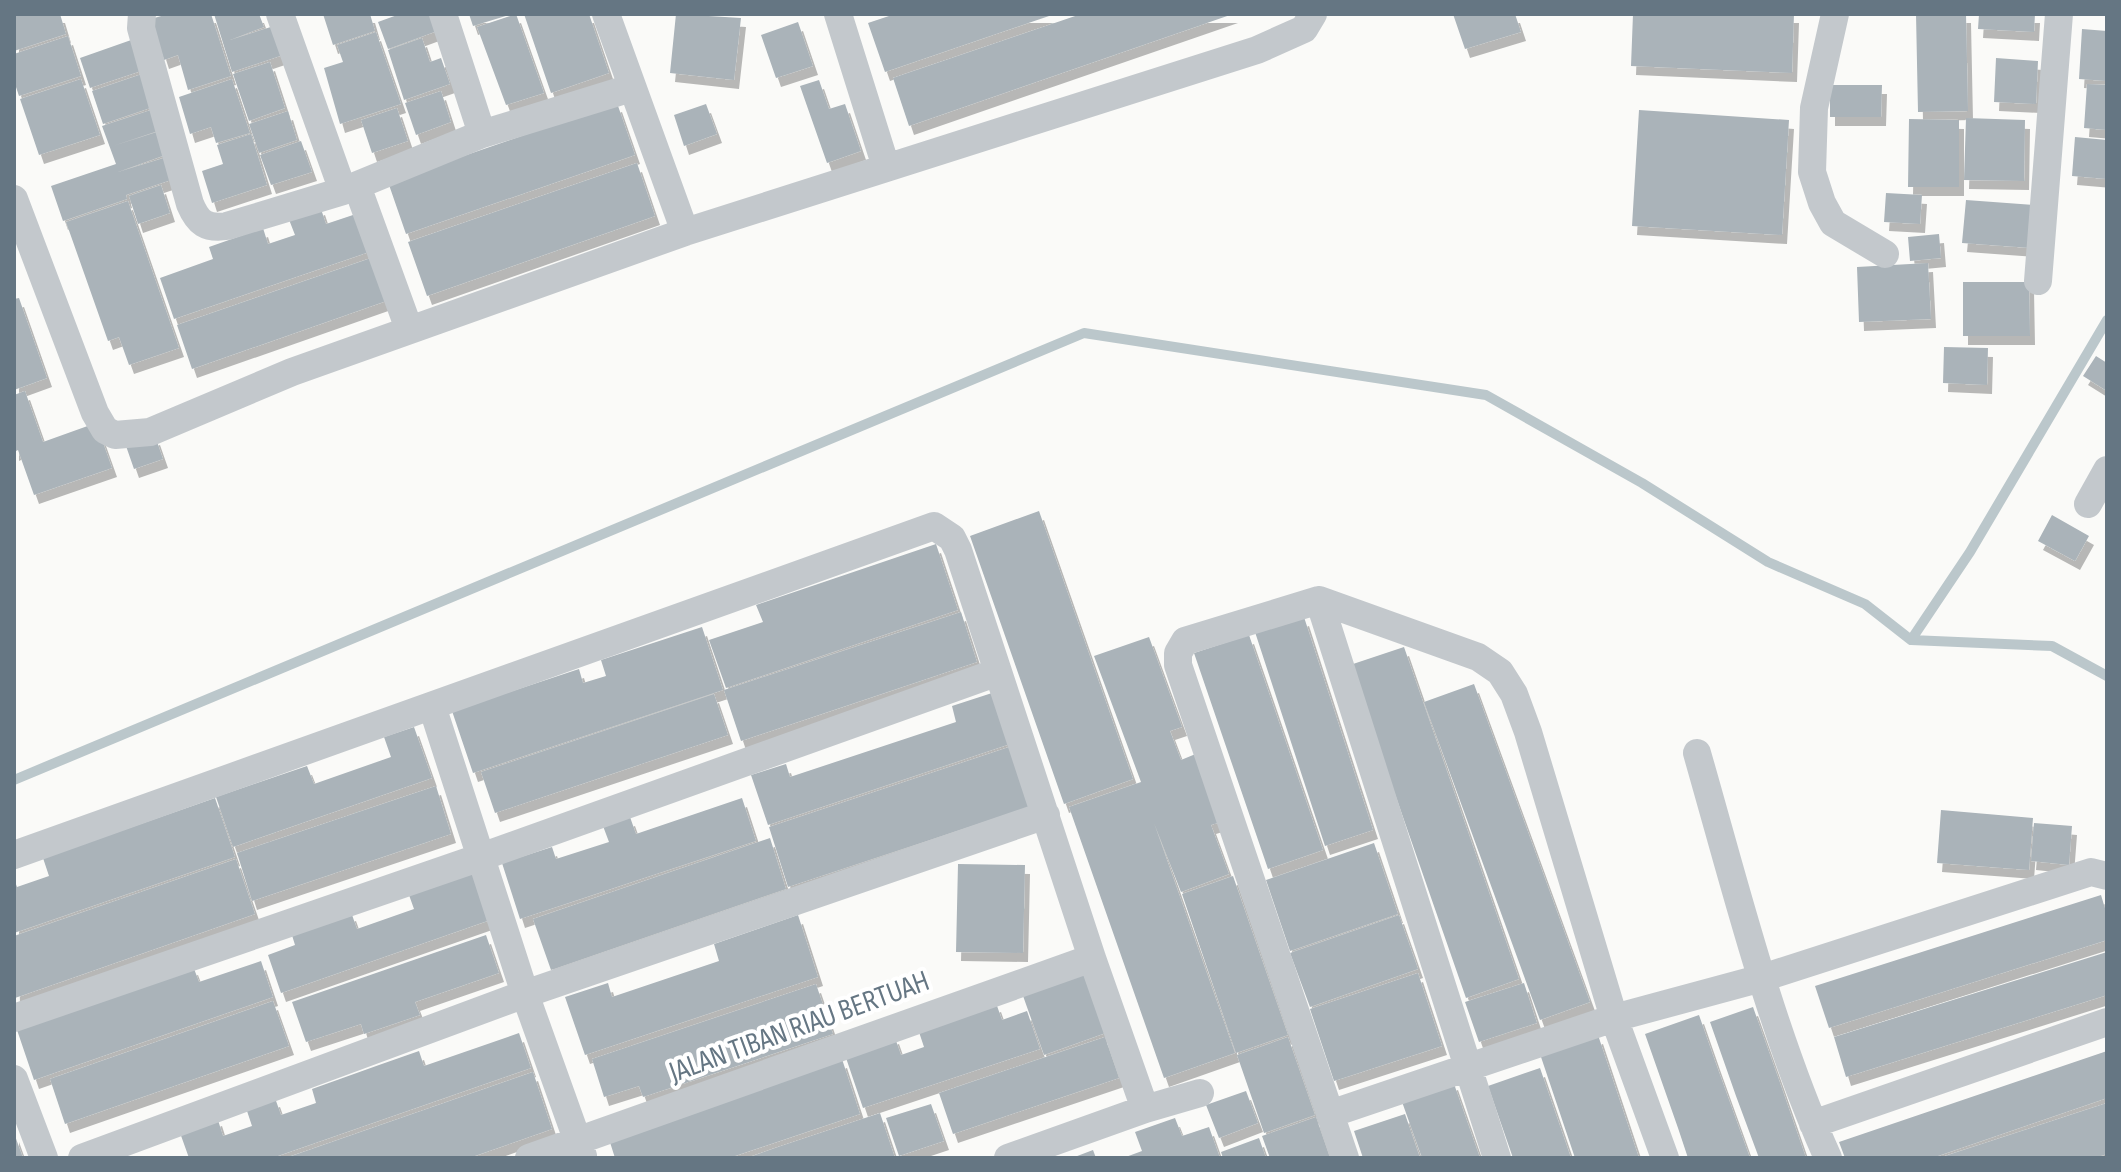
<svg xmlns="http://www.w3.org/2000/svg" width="2121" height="1172" viewBox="0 0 2121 1172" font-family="'Sofia Sans Condensed',sans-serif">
<defs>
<filter id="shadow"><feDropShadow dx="5" dy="9" stdDeviation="0" flood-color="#0004"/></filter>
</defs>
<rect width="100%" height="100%" fill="#fafaf8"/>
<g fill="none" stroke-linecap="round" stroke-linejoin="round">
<path stroke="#bbc7cb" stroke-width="10" d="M1911 640 1970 552 2107 320
M14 780 1084 333 1486 395 1642 483 1768 562 1865 604 1911 640 2052 646 2107 676"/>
</g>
<path fill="#aab3b9" filter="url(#shadow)" d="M14 14H60L66 34 14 51Z
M168 14H211L231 76 188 90 178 55 164 60 151 19Z
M214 14H259L264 27 230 40 277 25 286 54 232 72Z
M323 14H370L375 31 333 45Z
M400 14H431L437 31 388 49 378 22Z
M469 14H509V15L473 26Z
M516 14 544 93 506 105 477 27Z
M524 14H589L609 73 551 93Z
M676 14 741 18 734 80 670 73Z
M895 14H1055L885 72 868 23Z
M1081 14H1233L909 126 893 78Z
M1453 14H1515L1521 32 1465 49Z
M1633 14H1794L1792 73 1631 66Z
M1916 14H1966L1968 111 1918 112Z
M1979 14H2035L2034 32 1978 29Z
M798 22 813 66 776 78 761 35Z
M2082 29 2107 31V81L2079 79Z
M376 32 401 104 340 124 324 68 343 62 337 45Z
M68 36 81 76 19 96 14 81V54Z
M422 38 430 62 441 58 450 84 404 100 388 50Z
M134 39 144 70 90 88 80 58Z
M1996 58 2038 61 2036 104 1994 102Z
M270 62 285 108 249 121 233 74Z
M142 74 153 107 103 124 92 91Z
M81 79 100 135 39 155 20 99Z
M232 79 250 133 216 143 211 127 190 134 179 97Z
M819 80 829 109 845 104 861 151 827 163 800 86Z
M2087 84 2107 85V130L2084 128Z
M1830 85H1882L1881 117H1830Z
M441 91 451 122 416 135 405 103Z
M617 103 635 155 406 234 388 182Z
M706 104 717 134 684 146 674 115Z
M397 108 408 141 372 153 361 120Z
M154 109 161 130 113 146 160 131 168 154 118 172 167 157 174 179 126 195 127 199 63 221 51 186 116 164 102 126Z
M1639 110 1789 120 1782 235 1632 226Z
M288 111 297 140 259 153 249 124Z
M1966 118 2025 120 2024 181 1964 180Z
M1909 119 1959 120V187H1908Z
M251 134 267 185 212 203 202 171 223 164 217 145Z
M2075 137 2107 140V179L2072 176Z
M301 141 312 172 271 185 260 155Z
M637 163 655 216 427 296 408 242Z
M161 185 170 213 138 224 129 196Z
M1886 193 1922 195 1920 224 1884 222Z
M1966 200 2034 205 2031 248 1962 243Z
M128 201 179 348 129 365 119 337 108 341 66 222Z
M320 206 326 224 356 214 369 252 174 319 160 278 213 259 209 247 263 228 268 244 295 235 288 217Z
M1939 234 1941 258 1910 261 1908 237Z
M374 257 389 300 192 369 177 325Z
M1928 263 1931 319 1859 322 1857 267Z
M1963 282H2029L2030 336H1963Z
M19 298 47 378 14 390V299Z
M1944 347 1988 348 1987 385 1943 383Z
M2096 356 2107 363V391L2083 376Z
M25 391 43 442 96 423 112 468 34 495 18 450 14 452V395Z
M155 436 163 459 134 469 126 446Z
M1039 511 1133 779 1064 804 970 536Z
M2052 515 2089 536 2075 561 2038 541Z
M936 544 958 610 726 688 709 640 763 622 756 605Z
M961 612 977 662 741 741 724 690Z
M1304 617 1373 830 1325 846 1255 632Z
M702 627 723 690 473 773 452 711 579 669 583 683 606 676 601 660Z
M1249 635 1323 850 1268 869 1194 653Z
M1149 637 1182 727 1170 731 1181 760 1198 753 1224 821 1211 825 1229 874 1181 892 1154 823 1235 1053 1164 1078 1069 807 1141 782 1094 656Z
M1404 647 1519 979 1466 998 1350 665Z
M1474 684 1590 1002 1540 1020 1424 702Z
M992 693 1010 744 768 825 751 775 786 764 790 777 956 722 952 706Z
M714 694 728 735 495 813 481 772Z
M414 727 432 778 233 847 216 797 307 766 314 784 391 757 384 737Z
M1018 744 1038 804 788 887 769 827Z
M436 786 451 834 252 901 237 853Z
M215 798 235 857 14 933V879L17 887 49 876 43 858Z
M742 798 756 841 520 919 502 863 552 847 556 859 609 842 603 826 630 817 636 834Z
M1941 810 2033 818 2029 870 1937 863Z
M2034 823 2072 826 2069 865 2031 861Z
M770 838 786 889 551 970 533 919Z
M1374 843 1398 914 1290 951 1266 880Z
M236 859 255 914 15 998 14 936Z
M958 864 1025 865 1023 953 956 952Z
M473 872 490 920 281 993 268 955 295 945 291 932 351 912 357 929 414 909 409 895Z
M1233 876 1288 1035 1236 1053 1182 894Z
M2101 895 2107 915V940L1829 1028 1815 986Z
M798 915 818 977 585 1055 565 997 608 983 612 997 719 961 714 944Z
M1399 915 1418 969 1310 1007 1290 953Z
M486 935 499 973 415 1002 420 1015 364 1034 361 1024 306 1042 292 1002Z
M2107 952V995L1846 1077 1834 1037Z
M261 961 273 997 34 1080 16 1027 193 966 199 982Z
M1090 970 1111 1031 1044 1055 1022 993Z
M1418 973 1442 1046 1334 1081 1310 1009Z
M1524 983 1537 1023 1479 1042 1465 1002Z
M816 984 833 1034 643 1097 639 1086 604 1097 592 1059Z
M273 1001 289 1046 65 1124 50 1079Z
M996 1003 1002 1020 1027 1011 1040 1049 863 1108 844 1052 894 1035 901 1055 924 1047 918 1029Z
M1753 1007 1779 1080 1806 1158H1759L1736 1096 1710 1022Z
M1699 1015 1715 1061 1750 1158H1688L1678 1128 1645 1034Z
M519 1033 531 1068 272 1158H189L179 1130 217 1117 223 1136 252 1126 246 1108 275 1098 281 1115 316 1103 312 1089 379 1065 419 1051 424 1066Z
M1598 1035 1639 1158H1575L1540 1054Z
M1105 1037 1119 1078 953 1134 939 1093Z
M1288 1037 1315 1115 1264 1133 1237 1055Z
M2107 1051V1098L1932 1158H1845L1839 1142Z
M842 1059 860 1114 729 1158H615L608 1136Z
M1540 1068 1571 1158H1513L1488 1086Z
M533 1072 552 1129 469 1158H286Z
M1453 1081 1480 1158H1422L1401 1099Z
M1246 1091 1258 1123 1219 1138 1206 1105Z
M2107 1103V1154L2094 1158H1939Z
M931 1104 944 1141 899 1156 886 1118Z
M880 1113 895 1158H747L781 1146Z
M1405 1114 1420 1158H1363L1354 1131Z
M1316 1117 1330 1158H1270L1262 1136Z
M1175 1118 1182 1136 1209 1127 1220 1158H1123L1142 1151 1135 1132Z
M14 1134V1133L23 1158H14Z
M1259 1138 1266 1158H1223L1221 1152Z
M1093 1150 1096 1158H1072Z"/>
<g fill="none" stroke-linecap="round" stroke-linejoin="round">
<path stroke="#c3c8cc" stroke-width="28" d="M142 14 141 28 190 204C198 223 206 229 227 226L343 191 482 134 631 88
M280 14 343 191
M443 14 482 134
M606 14 685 232
M838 14 886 167
M1835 14 1814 108 1812 172 1822 203 1833 223 1885 254
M357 186 409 329
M14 199 95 413 105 430 115 435 150 432 292 372 685 232 1257 50 1304 29 1313 14
M2038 281 2059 14
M2088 504 2107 470
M1319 600 1497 1158
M432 706 525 994 583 1156
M1697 753C1736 889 1770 1028 1828 1158
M14 855 934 526 952 538 958 550 1092 958 1145 1109
M14 1018 481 857 998 672
M14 1079 44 1158
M1330 1114 1614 1018 1762 978 2091 872 2107 876
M1813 1124 2107 1022
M82 1158 525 994 1046 815
M529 1158 1092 958
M1008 1158 1145 1109 1200 1093
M1345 1158 1178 665V653L1185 641 1319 600 1478 657 1500 672 1514 694 1528 732 1614 1018 1665 1158"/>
</g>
<g text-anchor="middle" stroke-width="8" stroke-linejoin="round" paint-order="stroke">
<g font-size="30" fill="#657683" stroke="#fff">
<text transform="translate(799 1026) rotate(-20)" y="10">JALAN TIBAN RIAU BERTUAH</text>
</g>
</g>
<rect width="2121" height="1172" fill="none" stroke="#657683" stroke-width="32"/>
</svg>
